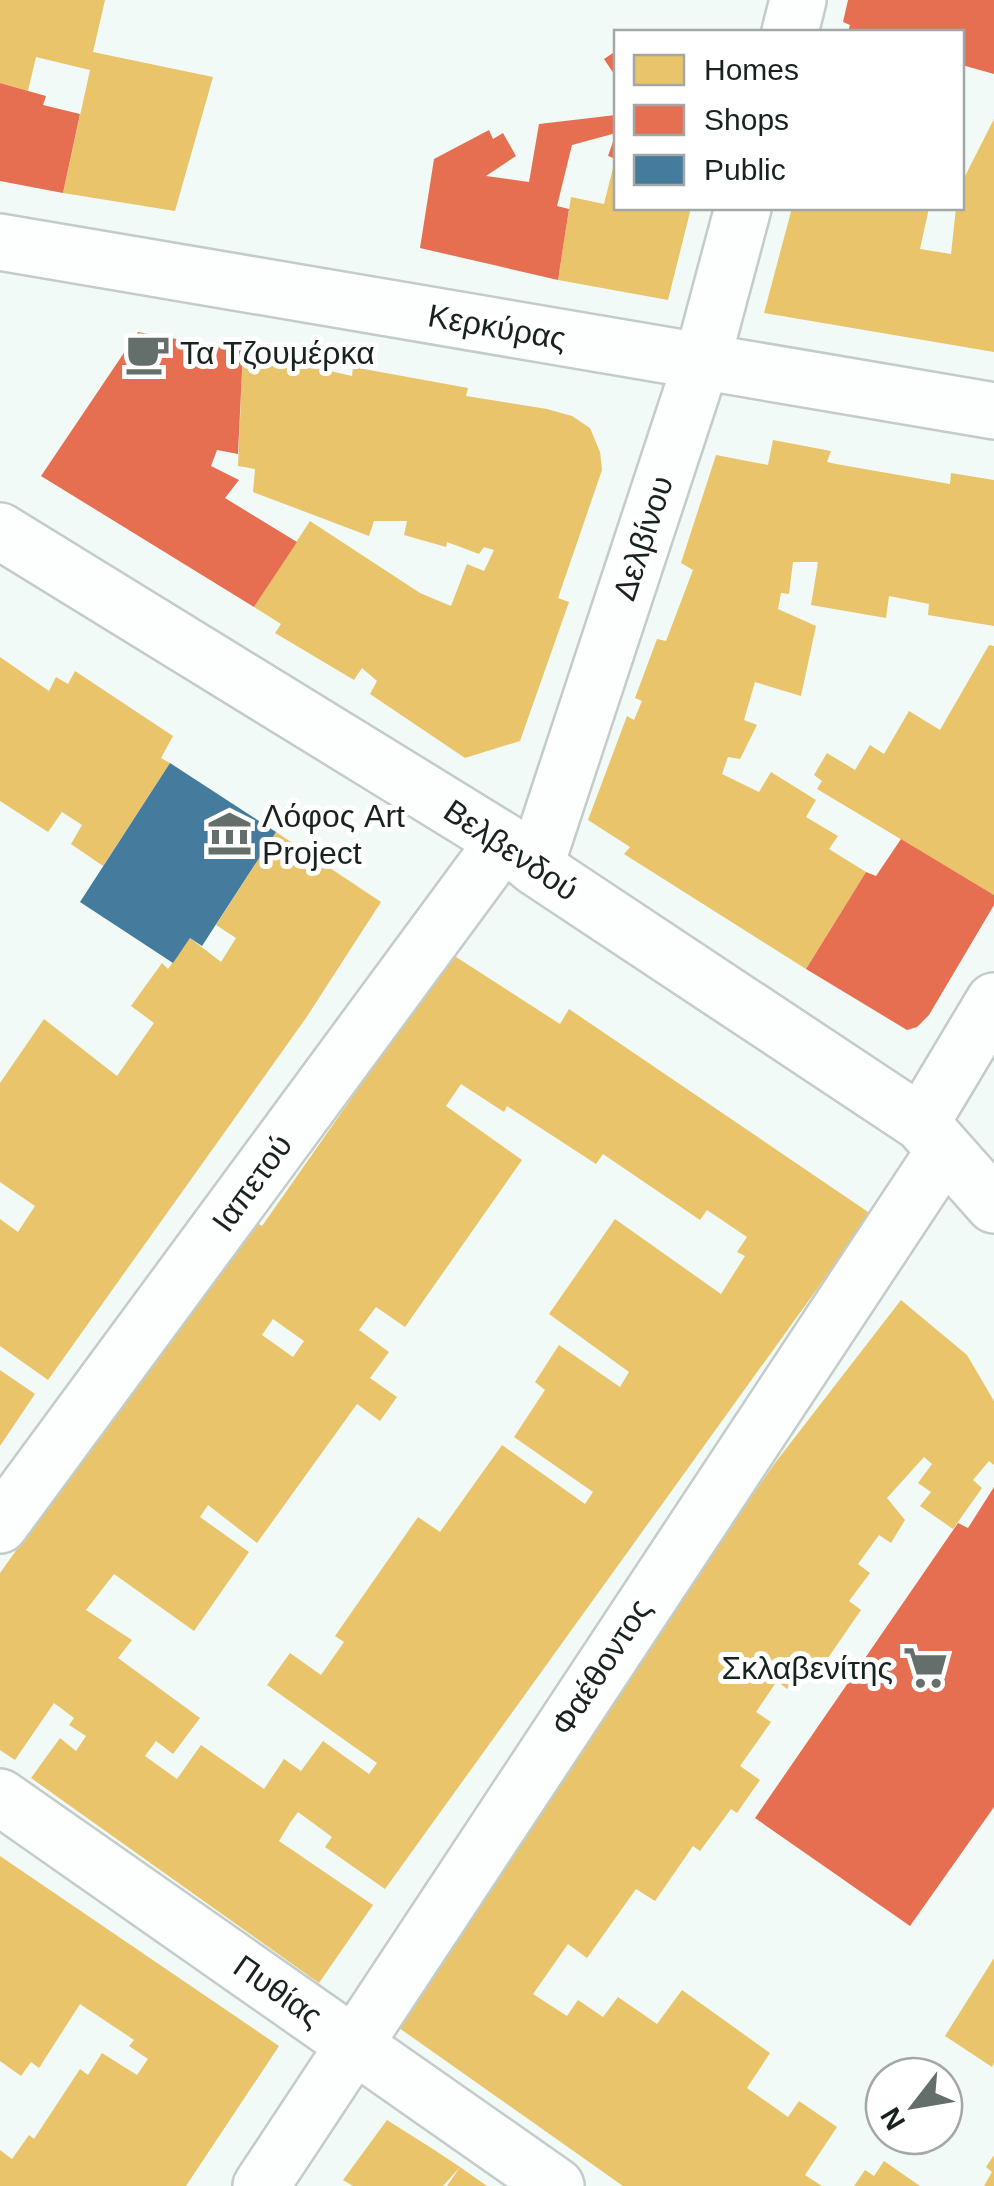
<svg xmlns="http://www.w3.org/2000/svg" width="994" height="2186" viewBox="0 0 994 2186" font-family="Helvetica,sans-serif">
<rect width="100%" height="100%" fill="#f1faf6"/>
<path fill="#e9c46a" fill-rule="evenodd" d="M0 0H105L93 52 213 77 175 211 63 193 90 70 36 57 28 91 0 83Z
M994 119V352L764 313 792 208H929L920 249 951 254 956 208H962V182Z
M615 160 616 208H691L668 300 558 280 571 197 604 204Z
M243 351 352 376 353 367 468 388 466 396 547 409 572 416 590 428 600 452 602 470 558 598 569 602 520 741 465 758 370 694 377 681 362 668 354 680 275 633 281 624 254 607 310 521 420 593 451 606 467 564 484 571 494 550 484 547 479 554 447 542 446 547 404 535 407 521H374L369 536 253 492 255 469 238 466Z
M773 440 831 451 827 462 836 464 950 484 951 473 994 480V626L928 615 929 604 889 596 886 618 811 605 818 562H793L789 594 781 593 778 609 816 626 801 696 755 682 744 720 757 725 740 759 728 757 722 774 759 792 771 772 816 800 806 817 838 836 829 849 866 872 806 969 624 854 630 847 588 820 627 716 634 720 642 701 635 698 657 639 666 641 693 570 681 563 716 455 768 465Z
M989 645 994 646V895L817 789 822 781 814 775 827 753 855 770 870 745 884 754 909 711 940 730Z
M0 657 49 691 56 677 68 684 75 671 173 736 161 758 170 763 103 866 71 844 82 825 62 812 48 832 0 801Z
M276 832 381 902 306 1018 48 1380 0 1346V1219L18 1232 35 1206 0 1182V1083L44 1019 117 1076 154 1023 131 1006 162 963 168 969 190 938 221 962 236 938 216 925Z
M439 946 560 1024 569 1009 871 1214 385 1889 325 1847 332 1837 298 1812 290 1823 279 1841 373 1905 319 1983 31 1778 60 1738 76 1751 86 1736 69 1725 74 1718 54 1703 15 1760 0 1750V1573L253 1220 262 1226 379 1059 366 1051ZM461 1084 504 1112 507 1106 596 1164 603 1154 700 1220 707 1210 747 1237 737 1252 745 1256 721 1294 615 1219 549 1314 629 1372 620 1387 559 1345 535 1382 545 1390 514 1437 593 1492 585 1504 502 1445 440 1532 418 1517 335 1636 344 1642 321 1675 290 1653 267 1685 377 1763 369 1774 323 1741 301 1771 284 1759 264 1789 201 1745 177 1779 145 1756 156 1741 173 1754 200 1718 118 1658 132 1640 86 1610 114 1574 194 1631 249 1552 200 1517 208 1505 257 1543 357 1404 380 1421 397 1397 370 1378 389 1352 359 1330 376 1307 405 1327 522 1160 446 1106ZM273 1319 304 1341 293 1357 262 1335Z
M901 1300 967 1355 994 1401V1465L989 1461 973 1480 982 1488 953 1529 920 1506 931 1492 918 1483 932 1464 924 1457 887 1498 905 1520 891 1543 879 1535 858 1564 870 1573 849 1601 861 1610 819 1671 806 1662 787 1689 777 1681 756 1712 771 1722 740 1766 760 1780 737 1813 731 1809 700 1851 693 1846 655 1901 636 1889 587 1958 568 1944 533 1994 567 2016 578 2000 603 2017 618 1997 657 2024 682 1990 770 2053 747 2088 788 2117 799 2101 837 2127 805 2175 822 2186H623L385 2018 775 1463Z
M0 1370 35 1394 0 1446Z
M0 1856 279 2046 186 2186H0V2150L12 2159 29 2135 34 2139 80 2069 88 2075 102 2053 137 2075 148 2059 129 2046 134 2040 80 2004 39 2068 31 2062 21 2076 0 2061Z
M994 1958V2063L992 2067 945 2036Z
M387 2120 436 2151 460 2167 487 2186H447L460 2167 443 2186H353L343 2180Z
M994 2155V2186H984L992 2172 986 2167Z
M884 2161 920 2186H854L865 2170 874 2176Z"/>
<path fill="#e76f51" d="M848 0H994V74L962 65V32H848L850 25 843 22Z
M616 51V77L604 59Z
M0 83 46 96 43 105 80 114 63 193 0 181Z
M616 115V159L608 156 616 133 572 145 557 206 569 209 558 280 420 248 434 159 489 130 493 139 503 133 516 156 486 176 529 182 539 124Z
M138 332 243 351 238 454 217 450 211 466 239 480 225 498 297 542 254 607 41 476Z
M901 839 994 895V905L929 1015 917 1027 907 1030 806 969 866 872 876 876Z
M994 1487V1807L910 1926 755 1818 958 1523 968 1528Z"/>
<path fill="#457b9d" d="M170 763 276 832 202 946 190 938 173 963 80 902Z"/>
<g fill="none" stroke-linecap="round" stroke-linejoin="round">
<defs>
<path id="minor" d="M790 32 798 0
M0 242 994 411
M0 531 504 841 535 867 921 1123 994 1205
M535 867 702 361 743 208
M921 1123 994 1001
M0 1525 504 841
M0 1797 556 2186
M261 2186 945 1150"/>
</defs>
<use href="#minor" stroke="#c3ccc8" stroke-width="60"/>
<use href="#minor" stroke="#fdfefe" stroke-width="55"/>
</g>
<defs>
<symbol id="cafe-bare" viewBox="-9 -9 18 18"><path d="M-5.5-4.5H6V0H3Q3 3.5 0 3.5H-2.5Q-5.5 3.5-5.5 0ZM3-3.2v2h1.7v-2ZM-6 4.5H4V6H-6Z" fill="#646e6a" stroke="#fff" stroke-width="2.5" paint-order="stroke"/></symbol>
<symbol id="museum-bare" viewBox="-9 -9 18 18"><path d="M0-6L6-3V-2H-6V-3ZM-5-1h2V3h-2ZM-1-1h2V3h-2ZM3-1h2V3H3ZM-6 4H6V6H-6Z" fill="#646e6a" stroke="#fff" stroke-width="2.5" paint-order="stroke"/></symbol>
<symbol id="supermarket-bare" viewBox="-9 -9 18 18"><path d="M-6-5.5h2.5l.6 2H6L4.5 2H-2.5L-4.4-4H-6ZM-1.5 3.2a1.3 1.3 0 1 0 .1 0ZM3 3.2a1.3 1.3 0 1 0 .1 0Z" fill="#646e6a" stroke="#fff" stroke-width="2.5" paint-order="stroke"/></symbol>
</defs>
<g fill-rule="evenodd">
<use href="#cafe-bare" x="116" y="322" width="63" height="63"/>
<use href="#museum-bare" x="198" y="802" width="63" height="63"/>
<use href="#supermarket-bare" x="894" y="1636" width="63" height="63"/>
</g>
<g text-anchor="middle" stroke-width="10" stroke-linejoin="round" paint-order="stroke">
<g font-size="32" fill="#18231f" stroke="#fff">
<text transform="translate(497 327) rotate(10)" y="11">Κερκύρας</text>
<text transform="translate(643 538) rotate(-72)" y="11">Δελβίνου</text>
<text transform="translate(511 850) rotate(34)" y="11">Βελβενδού</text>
<text transform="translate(252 1183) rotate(-54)" y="11">Ιαπετού</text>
<text transform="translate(601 1667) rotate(-57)" y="11">Φαέθοντος</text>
<text transform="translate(278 1991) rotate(35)" y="11">Πυθίας</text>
</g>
<g font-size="32" fill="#18231f" stroke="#fff" text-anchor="start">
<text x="180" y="364">Τα Τζουμέρκα</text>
<text x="262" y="827">Λόφος Art<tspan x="262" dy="37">Project</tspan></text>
<text x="893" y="1679" text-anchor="end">Σκλαβενίτης</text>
</g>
</g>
<rect x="614" y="30" width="350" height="180" fill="#ffffff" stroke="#a3a7a5" stroke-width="2.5"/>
<rect x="634" y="55" width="50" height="30" fill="#e9c46a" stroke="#a3a7a5" stroke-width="2.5"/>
<text x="704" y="80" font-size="30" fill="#18231f">Homes</text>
<rect x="634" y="105" width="50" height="30" fill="#e76f51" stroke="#a3a7a5" stroke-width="2.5"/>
<text x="704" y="130" font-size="30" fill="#18231f">Shops</text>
<rect x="634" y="155" width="50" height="30" fill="#457b9d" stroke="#a3a7a5" stroke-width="2.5"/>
<text x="704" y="180" font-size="30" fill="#18231f">Public</text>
<g transform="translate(914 2106) rotate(239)"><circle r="48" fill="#ffffff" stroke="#a3a7a5" stroke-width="2.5"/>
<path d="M0-8L18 38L0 25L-18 38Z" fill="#646e6a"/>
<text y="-15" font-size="28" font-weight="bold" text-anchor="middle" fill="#18231f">N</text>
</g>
</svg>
